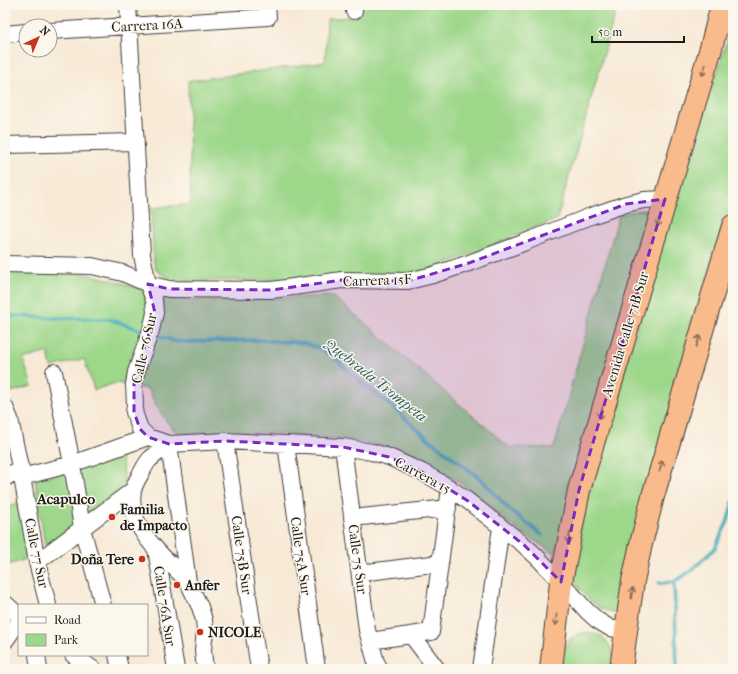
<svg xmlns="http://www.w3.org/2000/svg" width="738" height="674" viewBox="0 0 738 674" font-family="'IM FELL French Canon',serif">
<rect width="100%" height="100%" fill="#fbf7ec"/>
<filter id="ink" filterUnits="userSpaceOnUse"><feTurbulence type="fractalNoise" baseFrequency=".025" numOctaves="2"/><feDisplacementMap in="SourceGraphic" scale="8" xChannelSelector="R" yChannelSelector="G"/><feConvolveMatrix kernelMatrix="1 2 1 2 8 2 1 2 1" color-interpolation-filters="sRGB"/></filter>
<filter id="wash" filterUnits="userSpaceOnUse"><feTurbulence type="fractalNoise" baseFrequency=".012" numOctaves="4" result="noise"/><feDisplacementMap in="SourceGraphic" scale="16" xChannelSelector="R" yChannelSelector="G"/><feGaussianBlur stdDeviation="0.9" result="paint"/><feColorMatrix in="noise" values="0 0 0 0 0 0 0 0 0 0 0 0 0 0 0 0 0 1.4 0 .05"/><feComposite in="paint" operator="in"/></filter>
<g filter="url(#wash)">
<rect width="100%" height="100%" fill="#f8e9d6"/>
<path fill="#9dd78a" stroke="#5c7a53" d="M358 5H618L617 7 557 219 423 273 391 278 178 281 165 276 157 271 154 264 151 208 191 204 188 81 325 62 327 19 359 16Z
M733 22V194L700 306 621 611 615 613 602 609 591 601 580 590 571 575 578 534 594 475 696 125 713 85Z
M638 210H651L555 554 509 524 464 485 430 467 393 449 350 440 267 433 179 434 171 427 158 409 148 389 116 383 94 390 84 359 51 367 48 352 23 359 32 386 11 392 5 381V266L82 273 116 281 172 299 189 300H230L333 296 509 447 554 448 619 215Z
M121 455 126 488 45 546 35 480Z
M22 500 32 557 5 566V509Z
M588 632 602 636 610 646 613 654 612 669H560L561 656 570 639 578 634Z"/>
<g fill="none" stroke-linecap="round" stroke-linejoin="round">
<path stroke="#3daeb7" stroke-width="3.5" d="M5 315 53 318 109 319 144 331
M159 336 177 342 259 340 303 343 321 349 336 359 352 375 389 404 426 437 482 480 508 508 542 535
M674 582 677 669
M659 583 674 582 691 571 715 548 727 523 733 502"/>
</g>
</g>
<g filter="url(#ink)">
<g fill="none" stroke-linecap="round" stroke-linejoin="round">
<defs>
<path id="minor" d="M128 5 142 255 148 284 154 300 155 313 151 330 136 372 134 384 135 405 134 412 140 429 148 437 169 444 225 441 286 444 343 447 372 452 389 457 422 472 450 488 468 501 524 545 536 556 561 582 587 611 597 620 610 628 626 631
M354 5V11
M50 31 268 17 267 5
M5 34 26 32
M5 145 136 142
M5 264 92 266 123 273 148 284 169 289 272 290 342 280 408 281 433 275 469 263 523 243 591 216 626 204 644 200 665 199
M54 372 72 464 82 528 103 605
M5 407 10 419 22 477 37 562 48 605
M225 441 259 669
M169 444 188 582 200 607 204 620 205 630 203 650 205 669
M169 444C163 449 156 454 150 459 146 463 143 470 140 475 137 480 134 486 133 491 129 513 142 534 156 549 166 561 178 570 188 582
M286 444 317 669
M343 447 367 630 376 662 380 669
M22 477 72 464 148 437
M5 478 21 468
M352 518 448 508
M156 549 176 669
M37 562 133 490
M360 573 440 563
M5 603 19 616
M411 635 437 669
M5 641 19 621
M370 641 431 632 450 488
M37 655 39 669
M73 655 93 669
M117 655 120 669
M481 669 501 527"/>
<path id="highway" d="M551 669 561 582 579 490 711 48 722 5
M621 669 626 631 633 581 641 544 653 496 733 226"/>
</defs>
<use href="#minor" stroke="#3d3b38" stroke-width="18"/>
<use href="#highway" stroke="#3d3b38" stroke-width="24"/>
<use href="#minor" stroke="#fff" stroke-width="16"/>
<use href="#highway" stroke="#fabb8c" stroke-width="22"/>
</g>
<defs><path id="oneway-shaft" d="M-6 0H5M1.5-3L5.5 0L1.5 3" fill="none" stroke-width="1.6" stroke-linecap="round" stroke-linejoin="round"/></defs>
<g stroke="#8b6c54">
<use href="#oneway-shaft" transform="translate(704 70) rotate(107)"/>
<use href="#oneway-shaft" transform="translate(659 221) rotate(107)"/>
<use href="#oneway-shaft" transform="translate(698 341) rotate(-73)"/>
<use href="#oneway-shaft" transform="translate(601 413) rotate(106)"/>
<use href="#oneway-shaft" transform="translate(661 466) rotate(-74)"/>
<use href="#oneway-shaft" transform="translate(569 538) rotate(101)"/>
<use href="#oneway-shaft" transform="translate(632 593) rotate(-81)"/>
<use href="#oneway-shaft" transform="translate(556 620) rotate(96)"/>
</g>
</g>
<path fill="#7b2cbf" fill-opacity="0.2" stroke="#7b2cbf" stroke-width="3" stroke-dasharray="8 5" stroke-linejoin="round" d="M665 199 579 490 561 582 524 545 468 501 422 472 389 457 343 447 286 444 225 441 169 444 148 437 140 429 134 412V384L155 313 148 284 169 289 272 290 342 280 408 281 469 263 626 204Z"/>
<g fill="#c8321e" stroke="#fbf7ec" stroke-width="1.5">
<circle cx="112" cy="517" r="4"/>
<circle cx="142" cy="559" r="4"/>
<circle cx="177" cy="585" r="4"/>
<circle cx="200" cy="632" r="4"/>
</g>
<g text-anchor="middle" stroke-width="3" stroke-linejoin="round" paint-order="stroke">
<g font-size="14" fill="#1c1c1c" stroke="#fbf7ec">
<text transform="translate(147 25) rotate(-3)" y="5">Carrera 16A</text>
<text transform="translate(377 280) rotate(-2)" y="5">Carrera 15F</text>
<text transform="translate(625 334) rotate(-73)" y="5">Avenida Calle 71B Sur</text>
<text transform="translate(144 348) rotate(-77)" y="5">Calle 76 Sur</text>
<text transform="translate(423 475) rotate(28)" y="5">Carrera 15</text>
<text transform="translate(37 553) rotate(78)" y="5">Calle 77 Sur</text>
<text transform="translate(242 555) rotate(82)" y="5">Calle 75B Sur</text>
<text transform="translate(301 556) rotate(82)" y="5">Calle 75A Sur</text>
<text transform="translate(358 559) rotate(82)" y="5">Calle 75 Sur</text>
<text transform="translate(165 606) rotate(81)" y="5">Calle 76A Sur</text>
</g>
<g font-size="14" font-weight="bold" fill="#1c1c1c" stroke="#fbf7ec" text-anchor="start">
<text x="120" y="514">Familia<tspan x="120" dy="16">de Impacto</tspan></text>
<text x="134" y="564" text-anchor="end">Doña Tere</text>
<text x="185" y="590">Anfer</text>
<text x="208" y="637">NICOLE</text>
</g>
<g font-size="15" font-style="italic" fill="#2b5e62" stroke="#fbf7ec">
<text transform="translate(376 380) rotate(38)" y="5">Quebrada Trompeta</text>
</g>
<g font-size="15" font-weight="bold" fill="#1c1c1c" stroke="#fbf7ec">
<text x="66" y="504">Acapulco</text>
</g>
</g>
<rect width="738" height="674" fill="none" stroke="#fbf7ec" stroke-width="20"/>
<rect x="18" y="604" width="130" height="52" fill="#fbf7ec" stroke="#a29f99"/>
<rect x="26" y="617" width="20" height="6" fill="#ffffff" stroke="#a29f99"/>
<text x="54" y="624" font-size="12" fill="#1c1c1c">Road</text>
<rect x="26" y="634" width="20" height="12" fill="#9dd78a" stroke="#a29f99"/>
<text x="54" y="644" font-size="12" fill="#1c1c1c">Park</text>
<g transform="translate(38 38) rotate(44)"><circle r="19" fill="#fbf7ec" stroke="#a29f99"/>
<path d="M0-3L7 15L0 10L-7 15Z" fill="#c8321e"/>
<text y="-6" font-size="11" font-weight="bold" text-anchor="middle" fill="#1c1c1c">N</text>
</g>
<path d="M592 36v6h92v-6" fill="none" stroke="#1c1c1c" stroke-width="2"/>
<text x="598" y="36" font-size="12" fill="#1c1c1c" stroke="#fbf7ec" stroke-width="3" paint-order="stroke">50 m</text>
</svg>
